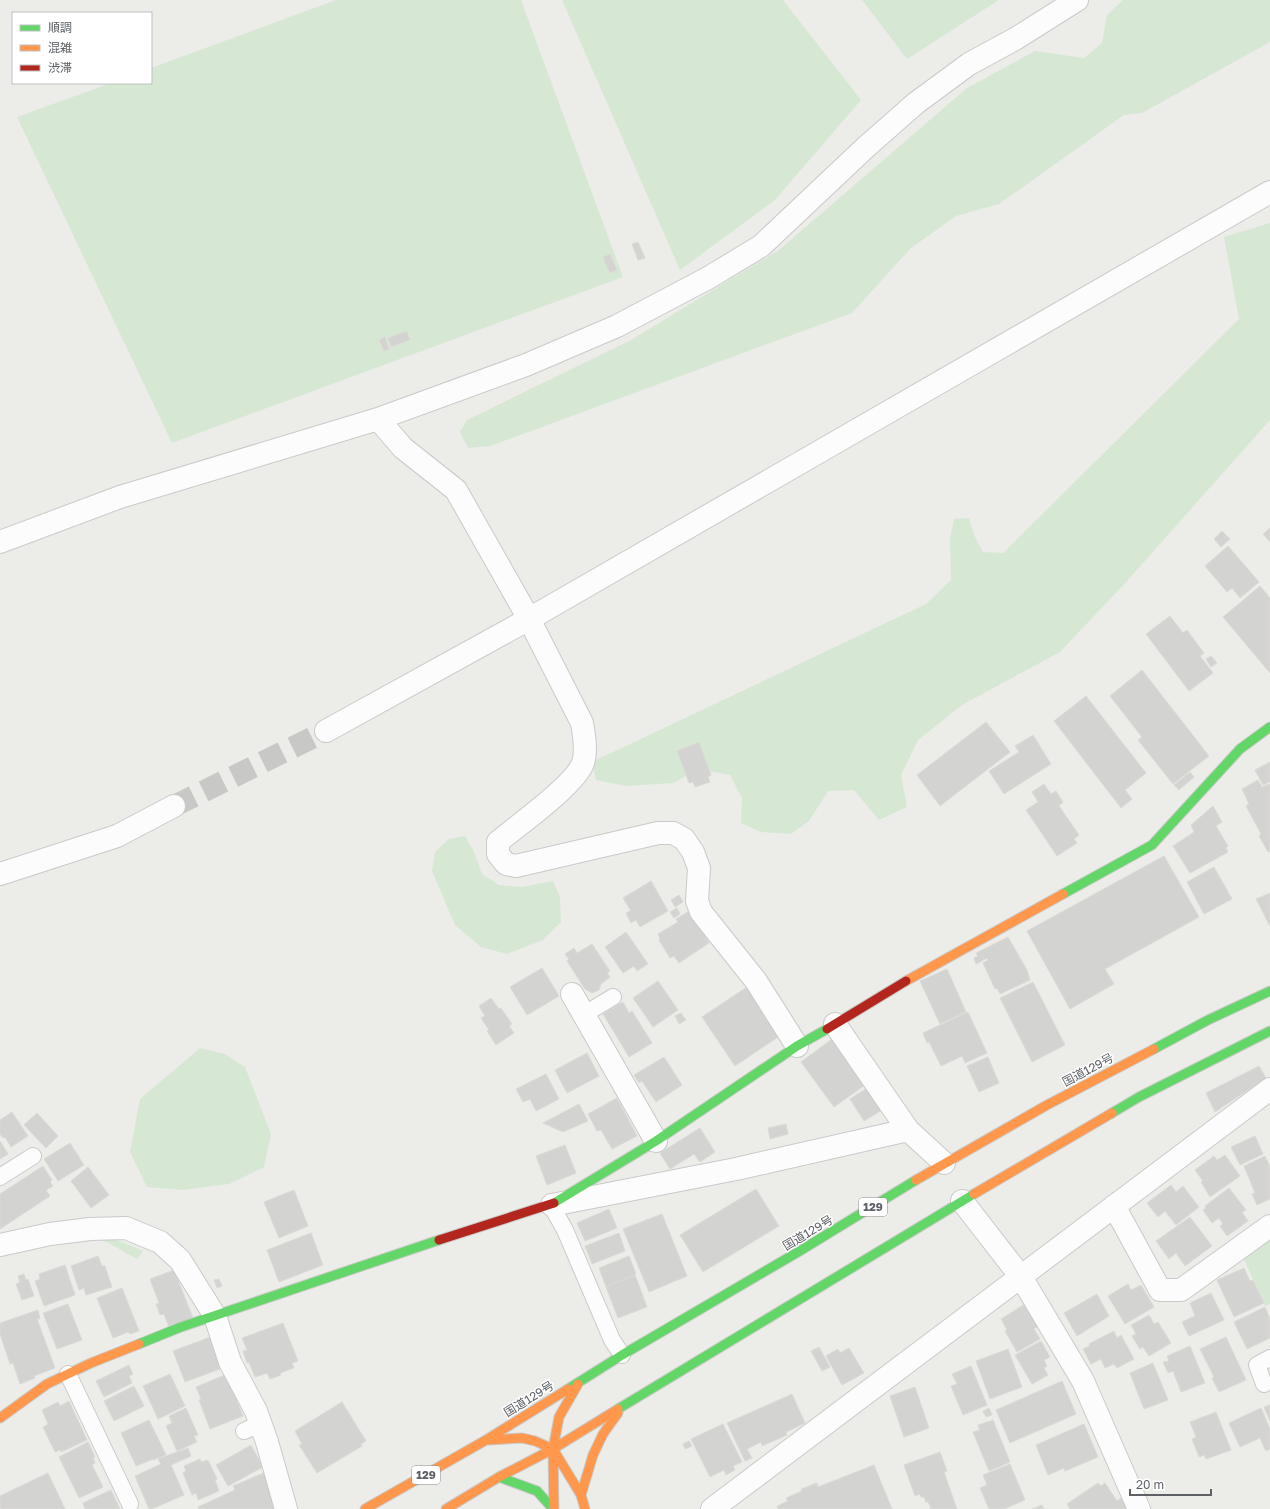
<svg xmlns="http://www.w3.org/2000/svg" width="1270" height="1509" viewBox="0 0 1270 1509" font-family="'Golos Text','Noto Sans JP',sans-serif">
<rect width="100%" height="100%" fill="#ecece8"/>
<path fill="#d6e8d4" d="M336 0H521L623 277 172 443 17 117 111 83H151V68Z
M562 0H783L861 100 775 200 680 270Z
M862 0H999L907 59Z
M1123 0H1270V42L1142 113 1124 115 999 204 956 216 911 248 852 313 490 446 468 448 460 432 467 420 631 340 779 250 967 88 1035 51 1084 58 1102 43 1107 15Z
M1270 223V420L1127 581 1060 652 962 705 918 740 901 775 907 807 879 820 854 790 828 791 809 821 791 834 761 832 741 823 742 798 730 775 698 769 673 783 626 786 596 780 592 762 926 604 951 580 950 538 954 519 969 518 974 535 983 552 1003 553 1239 319 1224 237Z
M465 836 474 852 482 874 499 885 522 887 553 881 560 897 561 922 543 940 507 954 481 947 455 925 432 871 435 852 449 839Z
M200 1048 225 1054 245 1067 271 1134 264 1167 229 1184 183 1190 147 1187 130 1152 140 1099Z
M103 1234 143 1251 137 1259 103 1240 55 1241 0 1256V1251L57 1236Z
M1270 1238V1304L1265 1306 1243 1257Z"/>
<path fill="#d3d3d1" stroke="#dcdad7" d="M638 242 645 258 638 260 632 244Z
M610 254 617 270 610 273 603 257Z
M407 331 410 340 391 347 388 338Z
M385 337 389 349 384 351 379 340Z
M1270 528V542L1263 534Z
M1222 531 1230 539 1221 547 1214 539Z
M1228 546 1259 582 1240 598 1232 588 1227 592 1205 566Z
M1260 586 1270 598V673L1223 617Z
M1170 616 1183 633 1187 630 1204 653 1200 656 1213 673 1189 691 1146 634Z
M1211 656 1217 663 1211 667 1206 659Z
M1142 670 1209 756 1173 784 1138 740 1142 737 1110 696Z
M1086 696 1146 773 1125 790 1132 799 1121 808 1054 721Z
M986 722 1010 752 940 806 917 775Z
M1033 735 1051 764 1004 794 989 771 1019 752 1015 746Z
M699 742 711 775 708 777 710 782 695 787 693 782 689 783 677 751Z
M1270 762V782L1263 785 1255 770Z
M1190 772 1194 777 1179 790 1174 785Z
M1258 780 1262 787 1270 784V851L1268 852 1259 836 1261 834 1246 806 1249 804 1242 789Z
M1044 784 1051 794 1056 791 1063 802 1059 806 1079 835 1074 839 1077 843 1057 856 1026 810 1038 802 1032 792Z
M1213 806 1222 822 1216 826 1228 846 1226 848 1228 852 1190 873 1173 846 1194 832 1191 825Z
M1164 856 1199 917 1105 969 1114 984 1070 1009 1027 931Z
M1214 867 1232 899 1204 914 1187 882Z
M651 881 668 911 640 927 636 920 631 923 626 913 631 911 623 898Z
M1270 893V926L1256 899Z
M679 895 683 902 675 907 671 900Z
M677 908 680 914 674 918 670 912Z
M694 908 708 930 703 933 709 943 679 963 674 956 670 958 659 940 660 939 658 934 678 922 676 919Z
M626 932 648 964 637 971 634 966 623 973 605 947Z
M1008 937 1027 970 1030 980 1000 994 997 988 995 989 983 963 988 960 987 958 976 964 974 958 978 956 976 953Z
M592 944 610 971 607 973 610 977 601 984 599 990 592 993 585 989 567 961 569 959 565 954 574 948 577 953Z
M542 968 559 996 527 1015 510 987Z
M947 969 966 1012 940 1024 920 981Z
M658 981 678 1010 653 1027 633 998Z
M1033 982 1065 1045 1032 1062 1000 998Z
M750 985 768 1012 763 1015 778 1037 735 1066 702 1017Z
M491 998 499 1009 501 1008 512 1024 509 1026 514 1033 496 1045 487 1031 489 1030 481 1018 485 1016 479 1006Z
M623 1002 629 1013 632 1011 652 1043 629 1057 603 1014Z
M968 1012 987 1053 965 1063 962 1056 941 1066 929 1042 927 1043 923 1033Z
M681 1013 686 1020 679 1024 675 1016Z
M832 1039 865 1085 834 1107 801 1062Z
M587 1053 599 1076 567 1093 555 1070Z
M664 1057 682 1085 656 1102 642 1081 639 1083 634 1075Z
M988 1057 999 1083 979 1092 967 1066Z
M1259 1066 1266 1078 1215 1112 1206 1093Z
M546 1074 559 1099 536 1111 530 1099 523 1102 516 1089Z
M870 1086 885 1108 864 1121 850 1099Z
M617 1098 637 1136 612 1149 601 1130 597 1131 588 1114Z
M579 1104 588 1121 563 1132 543 1123Z
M12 1112 28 1136 11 1147 5 1137 3 1138 0 1134V1120Z
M37 1113 58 1136 46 1148 24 1125Z
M786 1124 788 1134 770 1139 768 1128Z
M700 1128 715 1152 700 1162 694 1154 670 1169 660 1153Z
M1255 1136 1263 1154 1240 1165 1231 1147Z
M0 1141 8 1154 0 1159Z
M70 1143 84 1165 58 1181 44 1159Z
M565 1145 576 1173 547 1185 536 1156Z
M1225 1155 1240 1176 1210 1197 1201 1182 1203 1181 1195 1170 1214 1156 1217 1160Z
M1265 1156 1270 1167V1199L1257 1205 1252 1194 1255 1193 1244 1166Z
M43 1166 52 1180 50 1182 53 1186 46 1190 50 1196 0 1229V1194Z
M88 1167 109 1195 91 1208 71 1181Z
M1171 1185 1176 1192 1183 1186 1199 1207 1176 1225 1165 1211 1158 1217 1147 1203Z
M1229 1188 1246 1210 1242 1212 1248 1221 1227 1236 1220 1226 1223 1224 1219 1218 1212 1223 1203 1210 1206 1208 1205 1206Z
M756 1189 779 1226 703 1272 680 1235Z
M294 1190 308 1226 279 1238 264 1202Z
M609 1209 617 1228 585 1241 577 1223Z
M662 1214 687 1276 649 1292 623 1229Z
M1190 1217 1212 1246 1185 1266 1176 1253 1169 1259 1156 1241Z
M311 1233 323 1265 279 1282 267 1250Z
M619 1233 625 1251 592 1264 585 1246Z
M98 1256 102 1266H105L112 1287 86 1295 84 1288 79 1290 71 1266Z
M629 1256 636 1274 606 1287 599 1268Z
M65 1265 75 1295 44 1306 35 1281 40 1279 39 1274Z
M1244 1268 1250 1281 1253 1280 1264 1303 1234 1317 1217 1280Z
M174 1270 193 1318 169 1327 164 1314 160 1315 156 1304 159 1303 150 1279Z
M24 1274 26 1280 28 1279 34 1296 22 1300 16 1284 20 1282 18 1276Z
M635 1275 647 1307 618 1318 606 1287Z
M219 1279 222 1286 217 1288 214 1280Z
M1128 1284 1131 1290 1141 1285 1154 1307 1125 1324 1108 1296Z
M122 1288 139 1331 130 1334 128 1332 113 1338 97 1298Z
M1211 1293 1224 1320 1189 1336 1182 1322 1195 1316 1190 1303Z
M1097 1294 1109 1316 1077 1336 1064 1313Z
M68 1304 82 1340 57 1349 43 1313Z
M1025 1304 1038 1326 1034 1329 1040 1339 1017 1352 1005 1331 1007 1330 1001 1319Z
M1265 1307 1270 1319V1338L1247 1349 1234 1322Z
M38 1310 40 1319H37L55 1368 34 1376 35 1378 20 1384 13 1363 10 1364 0 1334V1323Z
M1149 1315 1154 1324 1158 1322 1171 1343 1149 1356 1143 1347 1140 1349 1132 1336 1136 1334 1131 1325Z
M283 1323 298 1361 292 1363 294 1368 280 1373 281 1375 270 1379 267 1373 255 1377 249 1362 247 1363 243 1351 247 1350 242 1338Z
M1114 1331 1117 1338 1121 1335 1134 1359 1117 1368 1114 1364 1105 1368 1101 1359 1091 1364 1083 1349 1090 1346 1089 1344Z
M213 1336 225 1367 185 1382 173 1351Z
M1226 1337 1246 1380 1219 1392 1212 1378 1214 1377 1200 1349Z
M1041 1341 1050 1357 1044 1360 1047 1366 1044 1368 1048 1375 1032 1384 1015 1355Z
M1190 1346 1205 1383 1181 1392 1173 1371 1168 1373 1163 1362 1169 1361 1167 1356Z
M819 1347 830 1367 822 1371 811 1351Z
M849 1348 864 1373 842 1385 826 1356 838 1349 840 1353Z
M1008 1349 1022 1387 990 1399 976 1361Z
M1153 1363 1168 1400 1144 1409 1130 1373Z
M129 1365 133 1374 129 1376 132 1383 104 1397 96 1381Z
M971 1366 987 1405 963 1415 951 1386 957 1384 952 1374Z
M230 1373 241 1399 237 1401 243 1416 210 1429 199 1400 201 1399 196 1387Z
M170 1374 185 1406 158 1419 143 1386Z
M1062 1381 1076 1414 1010 1443 996 1410Z
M134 1386 144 1406 114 1421 104 1401Z
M915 1387 929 1428 904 1437 890 1396Z
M792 1394 805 1423 786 1432 787 1435 762 1446 761 1442 747 1449 752 1458 745 1461 727 1423Z
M69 1401 87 1440 61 1452 60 1450 55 1452 43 1427 48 1424 42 1410 58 1402 60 1406Z
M342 1402 366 1441 361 1444 362 1446 317 1473 299 1445 302 1444 295 1431Z
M1270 1405V1421L1264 1407Z
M186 1408 198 1435 194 1436 197 1442 177 1451 166 1426 172 1423 169 1416Z
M989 1408 992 1415 986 1417 983 1411Z
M1261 1408 1270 1429V1449L1266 1451 1260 1438 1240 1447 1229 1423Z
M1216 1412 1231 1450 1206 1459 1204 1455 1199 1457 1192 1439 1196 1437 1190 1422Z
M149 1420 166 1455 153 1460V1459L136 1466 121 1433Z
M993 1420 1010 1462 989 1471 973 1432 980 1430 978 1425Z
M723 1424 742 1462 733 1466 735 1470 726 1475 724 1470 710 1477 691 1439Z
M1084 1424 1098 1457 1065 1471 1064 1468 1048 1475 1036 1445Z
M689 1441 692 1446 685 1449 683 1444Z
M88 1442 95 1457 93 1458 95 1463 92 1465 103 1487 79 1498 59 1457Z
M251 1445 263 1467 228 1486 216 1465Z
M188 1448 191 1456 171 1465 184 1495 152 1509H149L135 1476 161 1464 158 1459Z
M940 1452 947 1471 944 1472 957 1509H929L931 1508 928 1502H926L924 1497H921L920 1494 915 1496 904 1465Z
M200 1459 201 1462 208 1460 217 1479 215 1480 219 1491 198 1500 196 1493 192 1495 183 1473 186 1471 184 1466Z
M1010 1464 1025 1500 1004 1509H989L980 1488 987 1485 983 1475Z
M874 1465 892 1509H778L777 1506 788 1501 786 1498 802 1491 801 1489 817 1483 818 1487Z
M266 1472 276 1509H199L198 1507 235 1490 233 1486Z
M48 1473 65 1509H1L0 1506V1496Z
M1098 1483 1101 1486 1105 1483 1117 1501 1122 1497 1130 1509H1070L1067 1504Z
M111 1490 120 1509H85L83 1503Z
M1042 1505 1044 1509H1032Z"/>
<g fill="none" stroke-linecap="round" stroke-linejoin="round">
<path stroke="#c8c9c7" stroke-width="22" stroke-dasharray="22 11" stroke-linecap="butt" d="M174 806 326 731"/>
<defs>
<path id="lane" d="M583 1015 613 997
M0 1177 33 1156
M551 1205 565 1230 612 1340 622 1355
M68 1374 130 1504
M1264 1384 1257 1365 1270 1358
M244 1431 260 1424"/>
<path id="street" d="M378 419 403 448 456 490 529 619 582 723C584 735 587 751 583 763 575 785 518 825 498 842V854L506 864 516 866 658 833H673L684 839 693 852 699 868 697 901 701 912 756 981 797 1046
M0 542 120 497 378 419 526 365 617 326 708 278 761 246 866 147 916 103 969 64 1015 39 1077 0
M326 731 529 619 1270 192
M0 874 117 836 174 806
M572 994 656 1141
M835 1024 908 1130
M962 1201 1021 1277 1083 1381 1139 1509
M552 1205 736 1169 908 1130 944 1163
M1114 1206 1160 1290H1181L1270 1226
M0 1245 50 1234 90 1229 126 1228 160 1242 180 1260 215 1316 230 1362 256 1411 267 1442 286 1509
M712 1509 1270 1089"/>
<path id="fast" d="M1063 894 1152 845 1240 749 1270 727
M1154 1049 1208 1020 1270 991
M1112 1113 1139 1097 1270 1031
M554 1203 656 1141 797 1046 827 1029
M139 1344 181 1327 439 1240
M568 1389 622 1355 798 1252 916 1180
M618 1409 974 1194
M499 1477 537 1491 553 1509"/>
<path id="slow" d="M906 981 1063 894
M916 1180 1047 1105 1154 1049
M974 1194 1112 1113
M0 1418 47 1384 91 1363 139 1344
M489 1440 522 1438 535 1441 553 1449 581 1495 585 1509
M581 1495 593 1455 603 1434 618 1413
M365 1509 486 1440 568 1389
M446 1509 499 1477 553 1449 618 1409
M554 1509 553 1449 559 1417 578 1384"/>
<path id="jam" d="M827 1029 906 981
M439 1240 554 1203"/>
</defs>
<use href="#lane" stroke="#c9cac9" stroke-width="18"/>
<use href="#street" stroke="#c9cac9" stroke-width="24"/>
<use href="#fast" stroke="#c9cac9" stroke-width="11"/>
<use href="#slow" stroke="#c9cac9" stroke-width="11"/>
<use href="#jam" stroke="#c9cac9" stroke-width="11"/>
<use href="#lane" stroke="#fcfcfc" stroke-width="16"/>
<use href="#street" stroke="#fcfcfc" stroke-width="22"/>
<use href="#fast" stroke="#63d668" stroke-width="9"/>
<use href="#slow" stroke="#ff974d" stroke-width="9"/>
<use href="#jam" stroke="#b3261e" stroke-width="9"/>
</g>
<g text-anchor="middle" stroke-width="3" stroke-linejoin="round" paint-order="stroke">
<g fill="#fff" stroke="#8e9093" stroke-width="1">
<rect x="859" y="1198" width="28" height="18" rx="3"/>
<rect x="412" y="1466" width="28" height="18" rx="3"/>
</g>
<g font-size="11" font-weight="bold" fill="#5d6165">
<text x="873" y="1211">129</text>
<text x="426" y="1479">129</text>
</g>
<g font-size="12" fill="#5d6165" stroke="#fff">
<text transform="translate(1088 1070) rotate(-28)" y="4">国道129号</text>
<text transform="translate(808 1233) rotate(-31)" y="4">国道129号</text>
<text transform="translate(529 1399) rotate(-32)" y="4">国道129号</text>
</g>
</g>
<rect x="12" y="12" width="140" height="72" fill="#ffffff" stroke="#bec0c1"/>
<rect x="20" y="25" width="20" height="6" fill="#63d668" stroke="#bec0c1"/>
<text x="48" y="32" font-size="12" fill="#5d6165">順調</text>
<rect x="20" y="45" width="20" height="6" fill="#ff974d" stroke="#bec0c1"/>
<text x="48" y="52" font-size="12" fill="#5d6165">混雑</text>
<rect x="20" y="65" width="20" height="6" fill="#b3261e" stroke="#bec0c1"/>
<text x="48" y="72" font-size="12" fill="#5d6165">渋滞</text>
<path d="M1130 1489v6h81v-6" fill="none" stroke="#5d6165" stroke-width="2"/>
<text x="1136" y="1489" font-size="12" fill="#5d6165" stroke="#ffffff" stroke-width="3" paint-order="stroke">20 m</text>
</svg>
